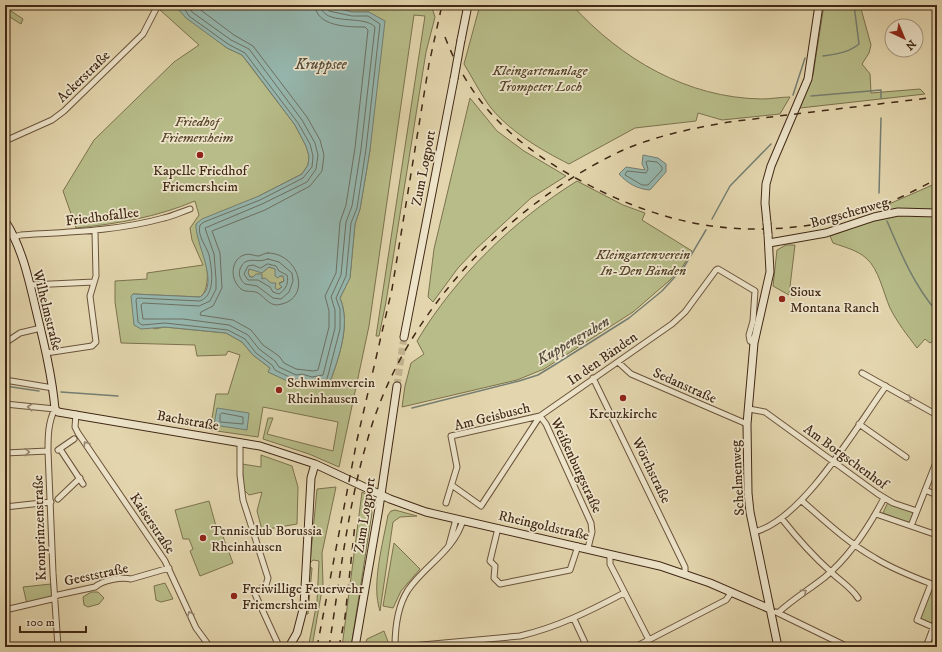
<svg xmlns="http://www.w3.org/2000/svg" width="942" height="652" viewBox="0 0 942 652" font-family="'IM FELL DW Pica',serif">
<rect width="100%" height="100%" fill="#e3d5ad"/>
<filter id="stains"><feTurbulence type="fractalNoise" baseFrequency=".005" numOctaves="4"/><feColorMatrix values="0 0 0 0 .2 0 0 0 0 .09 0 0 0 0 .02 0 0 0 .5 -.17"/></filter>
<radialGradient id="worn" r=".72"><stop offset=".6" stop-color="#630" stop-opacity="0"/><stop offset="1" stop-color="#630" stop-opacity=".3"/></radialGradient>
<path fill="#b7bc88" stroke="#7c724e" d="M163 5H178V9L227 48 242 55 295 125 306 146 309 156 308 165 302 174 259 196 202 250C208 260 211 290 200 297L133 294 154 329 165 327 226 333 242 342 253 355 270 368 269 372 298 386 300 383 310 386 330 382C339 357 351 324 340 298L350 277 355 224 360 209 370 150 369 12H352L324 5H431L435 17 426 52 386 302 379 336H376L425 16 414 15 369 326 339 467 309 454 263 439 268 418H273L267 434 333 451 338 422 263 407 258 437 210 430 216 394H228L240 355 228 351 226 355 197 356 195 345 121 343 115 302V281L147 279V273L203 265 192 240 190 228 199 215 195 201C157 217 117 224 76 228L63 191 94 140 174 62 199 45 160 10Z
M480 5H572C621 59 687 98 762 99 771 99 781 97 790 97L780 114 722 120 698 113 696 121 635 128 569 164C541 150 507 130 488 104 479 91 472 77 464 64Z
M824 5H860L871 45 869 53 862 64 870 74 871 93 920 89 925 94 800 108 809 81 813 75Z
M5 7 23 19 21 24 5 14Z
M470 98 497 131 524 151 566 176 531 198 476 249 458 268 433 302 428 297 434 249Z
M577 181 623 205 645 213 642 220 692 251 683 266 670 280 633 312 544 369 517 380 402 407 405 386 411 363 424 354 417 341C456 276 513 221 577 181Z
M937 183V339L930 343 925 339 917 348C907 335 897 322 890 308 883 292 879 269 866 258 857 250 844 247 833 243L830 236 872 221 893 217 889 204Z
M786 245H795L789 295 773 286 777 250Z
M269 267 275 269 280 276H283L284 281 279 283 282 287 277 290 258 274 253 277H250L248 273 249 269 264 271Z
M261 455 292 466 298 487 297 524 262 530 257 511 262 492 249 495 244 490 242 464 261 467Z
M336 487 322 553 323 584 312 647 301 645 302 642 309 643 317 602 319 561 313 560 310 563 317 489Z
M362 492 369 496 372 513 351 647H342Z
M209 501 216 526H219L233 563 200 576 190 551 193 549 189 539H183L175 510Z
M888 502 915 512 910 523 883 513Z
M395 510 417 516 400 517 393 522 380 611C371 585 383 543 388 515L391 511Z
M394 543 420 569 401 591 393 608 383 606Z
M310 567 312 568 308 614H306Z
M165 583 173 599 161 602 156 600 154 586Z
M51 584 52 598 27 604 23 587Z
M931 588 937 591V610L931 624 919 619Z
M91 592H98L104 598 99 604 88 607 84 605 83 597Z
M384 631 390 647H364L367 639Z"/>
<path fill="#96b8b0" stroke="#747e72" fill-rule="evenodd" d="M178 5H324L352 12H369L385 21 370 150 360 209 355 224 350 278 340 298C351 324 339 357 330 382 319 387 311 387 300 383L298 386 268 372 270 368 253 355 242 342 226 333 165 327 141 329 134 325 131 296 133 294 200 297C221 285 194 241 196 224L202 219 259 196 302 174 308 165 309 156 306 146 295 125 250 65 242 55 227 48 186 18 178 9ZM269 267 275 269V276L278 278 280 276H283L284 281 279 284 282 287 278 290 275 288 276 283H271L265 278 262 279V274H256L253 277H250L248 273 249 269 262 273Z
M643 155 658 158 666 164V172L650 190C637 189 627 183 619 174L626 167 645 170 642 164Z
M217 408 249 413 247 430 214 425Z"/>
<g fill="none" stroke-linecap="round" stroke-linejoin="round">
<path stroke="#6c7062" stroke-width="1" d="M182 5 189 16 228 44 245 53 298 123 310 144 313 156 312 167 303 178 260 200 204 222 200 225C197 236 206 245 209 255 212 269 216 295 200 301L137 298 136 300 138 322 142 325 165 323 228 330 245 339 256 353 272 365 275 370C288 377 313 388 327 379L340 329V309L336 298 346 276 351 223 357 208 366 149 380 24 368 16H352L329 11 326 5
M187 5 192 12 231 40 249 49 302 120 315 143 318 155 316 169 307 182 262 204 205 228 214 254 216 279V289L210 301 199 306 143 303 141 305 143 319H183L229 325 248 335 259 349 275 361 279 367 296 375 302 374 312 377 323 375 335 328V310L331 297 341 275 346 222 352 206 361 149 375 27C364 14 322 27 321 5
M194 5 234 35 253 46 307 117 320 140 324 155 322 171 310 186 265 210 212 231 220 253 222 288 213 306 201 312 200 315 233 320 251 330 263 345 279 356 284 363 296 369 313 371 318 370 329 327V311L325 296 336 273 340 222 346 205 355 148 368 30 365 27C349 27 316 27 315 5
M648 161 657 162 662 167V170L648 185H642L625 175 627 171 646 173 648 169 646 162Z
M268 253C298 253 312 296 282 304 270 308 266 298 258 293 253 290 246 293 241 289 230 280 230 260 244 255 250 253 254 256 259 256 262 255 265 253 268 253Z
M268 259 279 262 292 273 293 281 289 292 281 299 273 298 257 286 245 284C238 278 237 269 245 262 253 258 257 263 268 259Z
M268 264 276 266 279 271 287 275C289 282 286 290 279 294L273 292 270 287 258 280H248L244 274 248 266 253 265 260 268Z
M222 413 243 417V424L220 422V415Z"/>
<path stroke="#747e72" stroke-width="1.5" d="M823 56C836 54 848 53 859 44L854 5
M793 95 805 58
M811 96 881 90V98
M879 193 881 118
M712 219 730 186 771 144
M887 221C901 254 914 285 937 312
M5 386 39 391
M61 392 118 396
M412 408 519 381 538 375 556 364 629 318 662 291 684 267 706 230"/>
<path stroke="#c3b28f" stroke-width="7" stroke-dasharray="7 3.5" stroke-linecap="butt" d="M397 386 404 337"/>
<defs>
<path id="street" d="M5 141 52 120 64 111 143 34 158 5
M14 237 21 235C70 232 117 231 164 218 173 216 181 212 190 209
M30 285 94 282
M5 343 20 333 41 328
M46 353 92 346 96 342 90 296 96 276 95 231
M618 362 631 374 747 424
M862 373 937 415
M593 378 685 567V574
M5 380 53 388
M5 404 55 409C48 422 48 437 48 451L53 573 58 647
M749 409 765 412 878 494 893 503 917 511
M76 414 75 427 78 433 165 561 196 628 210 647
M859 424 906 457
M240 442V475L243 500 268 578 266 585 256 591 255 594 278 644 282 647
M60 449 83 484
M58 450 74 439
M5 453 48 451
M453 486 481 506 540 416 672 324 685 312 716 270 718 269 755 291 753 321 749 335 750 341 754 343
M925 490 937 495
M58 499 80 478
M802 501C825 521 848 543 875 558 894 570 916 578 937 586
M446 503 457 467 451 436 540 416 546 424 591 523 592 532 588 548
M5 507 51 502
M876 514 937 535
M782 519C797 538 813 556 831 572 840 581 851 587 858 598
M911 526 937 460
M498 528 490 561 495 566 494 578 500 584 570 570 578 546
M754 532C802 521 857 426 886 386
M449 545 456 519
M610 554V564L649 640
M931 584 917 620 933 627
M5 610 52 599 58 595 95 587C103 580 121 577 131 579L169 568
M776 612 848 647
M779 612C793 599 810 589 825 577 850 556 869 527 884 498
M574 619 587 647
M395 647C395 627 397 607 408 590 425 565 454 551 463 520
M400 647 520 636C558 627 590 611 624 593
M635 647 726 600 731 593
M926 647 937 618"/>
<path id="secondary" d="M461 40 468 5
M5 221C22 247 29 280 36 310 44 343 52 376 55 409L58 412 260 446 315 464 390 499 426 512 660 566 710 583 770 609
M767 223 765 203 766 184 771 166 808 79 819 5
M768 234 770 272 754 343 747 424 748 493 750 512 778 647
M769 243 826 233 874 217 898 212 937 213
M404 337 454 79
M289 647 297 633 304 606 311 478 315 464
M355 647 379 508 397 386"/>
</defs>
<use href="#street" stroke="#6a533b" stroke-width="7"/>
<use href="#secondary" stroke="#412815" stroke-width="9"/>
<use href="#street" stroke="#ede4ca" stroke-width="5"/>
<use href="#secondary" stroke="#ede4ca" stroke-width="7"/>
<path stroke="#412815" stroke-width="1.5" stroke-dasharray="7 7" stroke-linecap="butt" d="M445 37C470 102 512 142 572 176 647 218 718 237 804 226 826 223 850 218 871 210 894 201 916 190 937 179
M317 647 357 440 392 289 429 64 442 5
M329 647C340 577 348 505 368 438 403 314 507 205 621 151 655 136 693 128 729 122L937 97
M339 647 345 617 355 524"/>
<defs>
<path id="secondary-bridge" d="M454 79 461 40
M767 223 768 234"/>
</defs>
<use href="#secondary-bridge" stroke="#412815" stroke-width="9" stroke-linecap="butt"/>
<use href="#secondary-bridge" stroke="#ede4ca" stroke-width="7"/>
</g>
<defs><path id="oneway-chevron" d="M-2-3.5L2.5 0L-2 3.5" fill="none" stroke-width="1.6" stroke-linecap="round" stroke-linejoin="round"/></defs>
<g stroke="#978670">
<use href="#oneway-chevron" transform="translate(909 399) rotate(29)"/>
<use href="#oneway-chevron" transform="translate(30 407) rotate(-174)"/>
<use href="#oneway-chevron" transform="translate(86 444) rotate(-124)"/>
<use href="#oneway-chevron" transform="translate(27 452) rotate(-3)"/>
<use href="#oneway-chevron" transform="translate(804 592) rotate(-36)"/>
<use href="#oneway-chevron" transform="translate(190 614) rotate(-114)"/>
</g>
<g fill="#8f2418" stroke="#ede4ca" stroke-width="1.5">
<circle cx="200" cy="155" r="4"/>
<circle cx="782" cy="299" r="4"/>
<circle cx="279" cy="390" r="4"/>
<circle cx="623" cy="398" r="4"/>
<circle cx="203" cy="538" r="4"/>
<circle cx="234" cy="596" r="4"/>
</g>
<g text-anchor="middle" stroke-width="3.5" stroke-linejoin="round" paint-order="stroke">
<g font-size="14" font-style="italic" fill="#59462c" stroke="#ede4ca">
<text x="540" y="75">Kleingartenanlage<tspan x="540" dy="16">Trompeter Loch</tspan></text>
<text x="197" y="126">Friedhof<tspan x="197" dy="16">Friemersheim</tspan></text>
<text x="643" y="259">Kleingartenverein<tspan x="643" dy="16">In-Den Bänden</tspan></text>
</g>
<g font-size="14" fill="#412815" stroke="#ede4ca">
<text transform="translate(83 76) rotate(-44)" y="5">Ackerstraße</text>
<text transform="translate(423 168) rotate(-79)" y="5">Zum Logport</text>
<text transform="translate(849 212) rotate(-16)" y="5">Borgschenweg</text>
<text transform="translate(102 216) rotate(-7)" y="5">Friedhofallee</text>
<text transform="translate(48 310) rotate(76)" y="5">Wilhelmstraße</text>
<text transform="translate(602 358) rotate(-35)" y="5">In den Bänden</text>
<text transform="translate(685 385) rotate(24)" y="5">Sedanstraße</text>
<text transform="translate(492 416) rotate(-14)" y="5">Am Geisbusch</text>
<text transform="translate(188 420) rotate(10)" y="5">Bachstraße</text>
<text transform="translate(846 456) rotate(36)" y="5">Am Borgschenhof</text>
<text transform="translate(577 465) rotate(65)" y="5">Weißenburgstraße</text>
<text transform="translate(652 470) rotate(64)" y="5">Wörthstraße</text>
<text transform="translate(737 478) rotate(-93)" y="5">Schelmenweg</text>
<text transform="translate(364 515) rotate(-81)" y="5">Zum Logport</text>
<text transform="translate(153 523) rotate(56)" y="5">Kaiserstraße</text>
<text transform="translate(544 525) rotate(13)" y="5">Rheingoldstraße</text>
<text transform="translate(39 528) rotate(-92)" y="5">Kronprinzenstraße</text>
<text transform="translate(96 574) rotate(-12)" y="5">Geeststraße</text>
</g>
<g font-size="14" fill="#412815" stroke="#ede4ca" text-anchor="start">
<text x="200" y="175" text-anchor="middle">Kapelle Friedhof<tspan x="200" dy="16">Friemersheim</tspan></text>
<text x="790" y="296">Sioux<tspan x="790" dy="16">Montana Ranch</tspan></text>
<text x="287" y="387">Schwimmverein<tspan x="287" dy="16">Rheinhausen</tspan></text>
<text x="623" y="418" text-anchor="middle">Kreuzkirche</text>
<text x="211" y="535">Tennisclub Borussia<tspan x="211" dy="16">Rheinhausen</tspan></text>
<text x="242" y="593">Freiwillige Feuerwehr<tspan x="242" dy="16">Friemersheim</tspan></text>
</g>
<g font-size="15" font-style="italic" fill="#564c3c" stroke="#ede4ca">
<text x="321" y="69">Kruppsee</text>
<text transform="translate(573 340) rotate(-30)" y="5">Kuppengraben</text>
</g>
</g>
<rect width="942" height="652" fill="none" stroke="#e3d5ad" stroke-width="20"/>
<rect x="6" y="6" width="930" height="640" fill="none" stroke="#412815" stroke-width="2"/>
<rect x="10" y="10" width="922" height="632" fill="none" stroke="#412815"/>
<g transform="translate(904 38) rotate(136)"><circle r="19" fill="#ede4ca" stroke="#a89982"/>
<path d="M0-3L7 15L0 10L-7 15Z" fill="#8f2418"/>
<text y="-6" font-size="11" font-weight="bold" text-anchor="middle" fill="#412815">N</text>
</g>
<path d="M20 626v6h66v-6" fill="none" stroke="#412815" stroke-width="2"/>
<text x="26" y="626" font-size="12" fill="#412815" stroke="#ede4ca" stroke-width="3" paint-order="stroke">100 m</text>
<rect width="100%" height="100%" filter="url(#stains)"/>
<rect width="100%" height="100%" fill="url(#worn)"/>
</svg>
